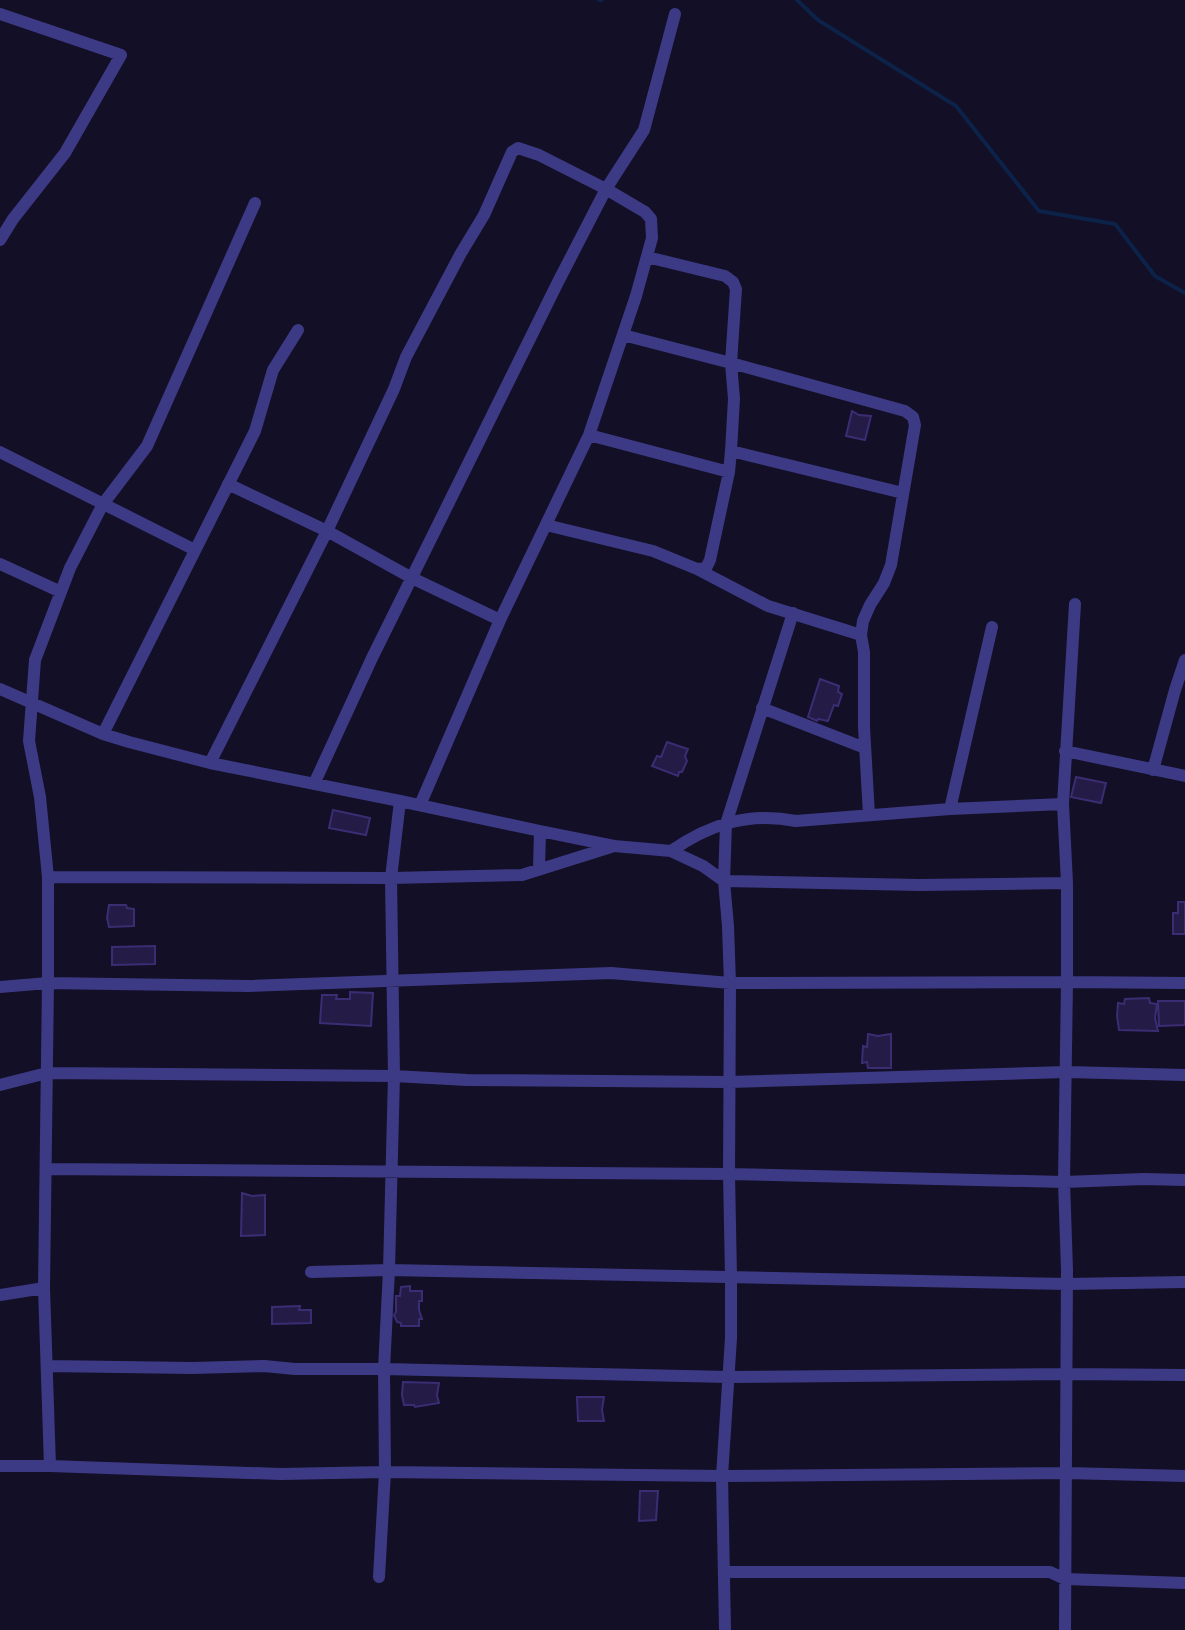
<svg xmlns="http://www.w3.org/2000/svg" width="1185" height="1630" viewBox="0 0 1185 1630" font-family="'Fira Sans',sans-serif">
<rect width="100%" height="100%" fill="#130f26"/>
<g fill="none" stroke-linecap="round" stroke-linejoin="round">
<path stroke="#0c2248" stroke-width="4" d="M599 0H602
M797 0 818 20 956 106 1039 211 1115 224 1155 276 1185 293"/>
</g>
<path fill="#241b47" stroke="#3b2d73" stroke-width="2" d="M852 411 859 415 871 416 865 440 846 436Z
M820 679 839 686 838 692 842 694 838 706 834 705 828 721 818 719 817 721 808 717Z
M667 742 688 749 685 756 687 761 682 772H679L678 776 652 766 657 756 661 757Z
M1076 777 1106 783 1101 803 1071 797Z
M333 810 370 818 366 835 329 828Z
M1178 902H1185V934H1173V913H1178Z
M109 905H126L127 908 134 909V926L109 927 107 918Z
M155 946V964L112 965V947Z
M350 992 373 993 371 1026 320 1023 322 995H337L336 999H350Z
M1149 998 1150 1003 1157 1004 1155 1018 1158 1031 1119 1030 1117 1016 1118 1003 1124 1004 1125 999Z
M1158 1001H1185V1025L1159 1026Z
M868 1034 878 1036 891 1034V1068H868L867 1062 862 1063 863 1046 867 1047Z
M242 1193 252 1196 265 1195V1235L241 1236Z
M410 1286V1291H422V1301H419V1310L422 1319H419V1326H401V1323L397 1322 394 1315 396 1312V1296H400L401 1287Z
M300 1306 299 1310H311V1323L272 1324V1307Z
M403 1382 439 1383 437 1395 439 1403 415 1407 414 1405H404L402 1395Z
M577 1397H604L602 1410 604 1421H578Z
M640 1491H658L656 1520 639 1521Z"/>
<g fill="none" stroke-linecap="round" stroke-linejoin="round">
<path stroke="#3d3a85" stroke-width="12" d="M0 14 121 55 65 153 13 219 0 240
M623 335 731 363 905 411 913 417 915 425 891 565 884 583 870 605 863 621 861 635 864 652V727L869 815
M589 435 729 472
M731 451 903 493
M0 452 195 550
M228 484 327 531 412 578 500 620
M546 525 653 551 697 569 706 568 710 560 729 472 731 451 734 399 731 363 736 289 733 282 725 276 647 257
M0 564 61 592
M697 569 768 606 861 635
M793 613 726 824 724 881 919 885 1067 883
M0 689 103 734 129 742 210 763 400 801 540 831 614 846 671 851 703 866 724 881 728 926 730 983 729 1174 731 1277V1338L722 1476 725 1630
M762 708 865 748
M103 734 255 431 273 370 298 330
M1065 751 1185 776
M210 763 327 531 394 389 406 357 461 253 484 215 512 152 518 148 539 155 606 189 645 212 651 219 652 238 636 296 589 435 500 620 420 805
M1153 770 1175 690 1185 660
M314 784 372 658 558 282 606 189 644 130 675 14
M1063 804 1075 604
M950 809 992 627
M671 851C710 824 748 812 796 821L950 809 1063 804 1067 883V982L1064 1182 1067 1270 1065 1630
M539 868 540 831
M48 877 391 878 522 875 611 847
M0 987 48 983 248 986 611 973 730 983 1067 982 1185 983
M0 1085 47 1073 394 1076 467 1080 729 1082 1066 1072 1185 1075
M46 1169 729 1174 1064 1182 1144 1179 1185 1180
M311 1272 389 1270 1067 1284 1185 1282
M0 1295 44 1288
M47 1366 192 1368 264 1366 295 1369H384L728 1377 1067 1374 1185 1375
M0 1466H50L281 1474 385 1472 722 1476 1066 1473 1185 1476
M50 1466 44 1288 48 983V877L40 797 29 741 35 660 70 568 103 504 147 446 255 203
M724 1572H1050L1065 1579 1185 1583
M379 1577 385 1472 384 1369 389 1270 394 1076 391 878 400 801"/>
</g>
</svg>
